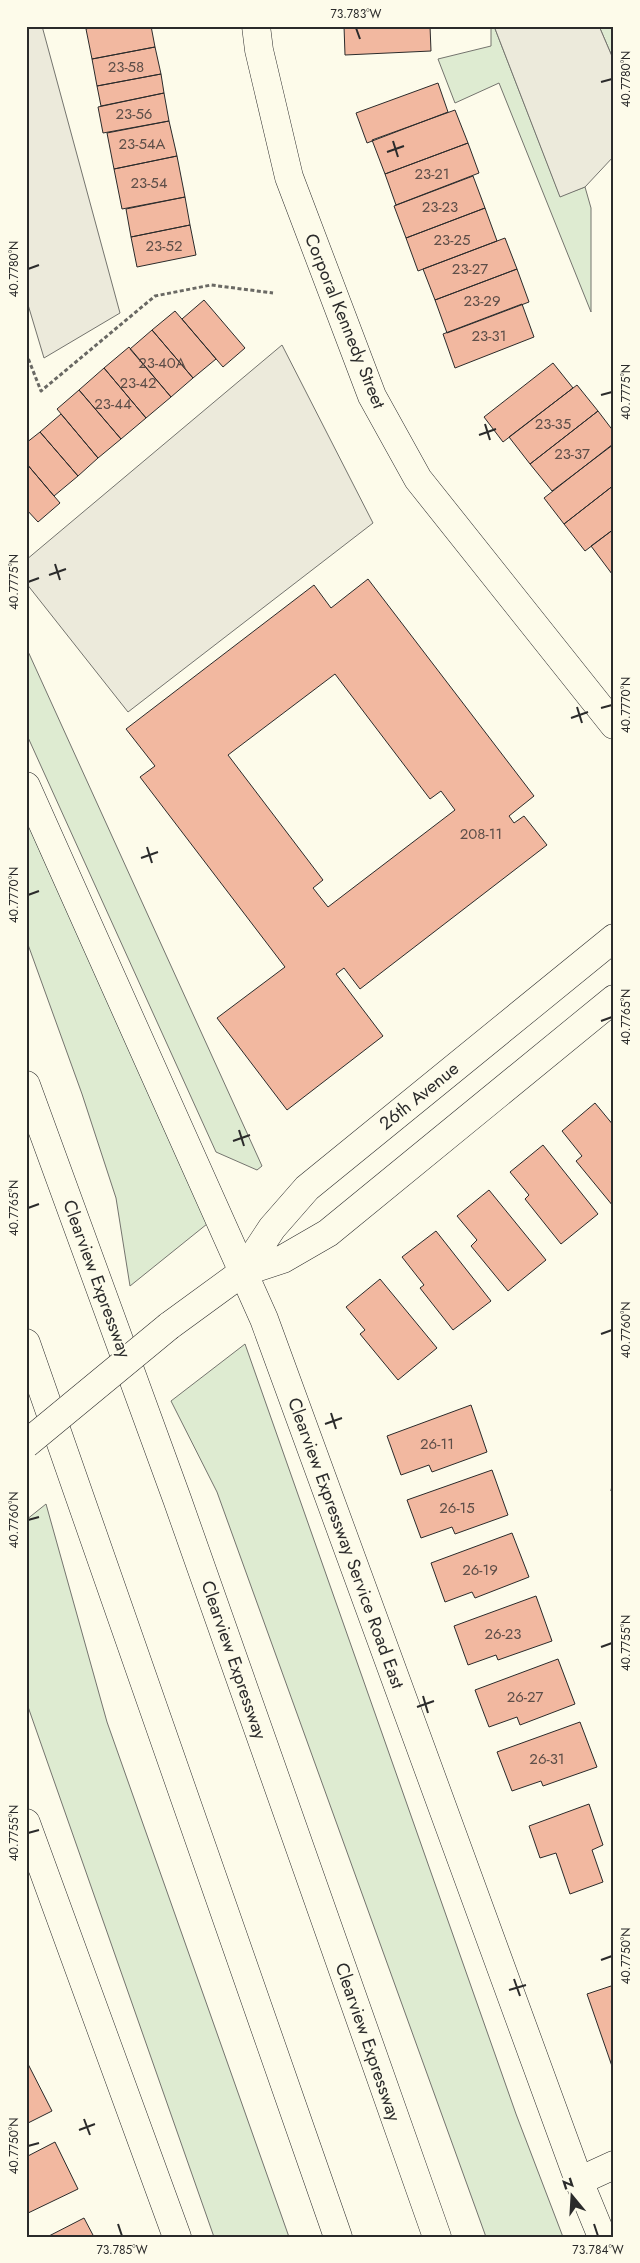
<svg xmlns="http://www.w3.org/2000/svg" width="640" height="2263" viewBox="0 0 640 2263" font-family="Jost,sans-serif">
<rect width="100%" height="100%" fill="#fdfbea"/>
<path fill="#deebd1" stroke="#74746e" d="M491 26H494L560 196 585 187 591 208V312L499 83 455 103 438 59 491 46Z
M599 26H614V61Z
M26 647 262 1166 257 1170 216 1152 26 733Z
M26 819 207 1224 130 1286 116 1198 82 1094 26 939Z
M245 1344 516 2114 563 2237H486L217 1492 171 1401Z
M46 1504 107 1722 289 2237H214L26 1701V1520Z"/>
<path fill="#eceadb" stroke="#74746e" d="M26 26H42L120 313 44 358 26 298Z
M494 26H599L614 61V156L585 187 560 197Z
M282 345 373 523 128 712 26 583V560Z"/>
<path fill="#f2b8a0" stroke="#2b2b2b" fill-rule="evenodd" d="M97 26H151L155 47 92 59 86 29Z
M344 26H430L431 51 345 55Z
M155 47 161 74 97 86 92 59Z
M161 74 164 93 101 106 97 86Z
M438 83 448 112 367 143 356 113Z
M164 93 169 121 103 133 98 107Z
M455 110 468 143 385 174 372 140Z
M169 121 177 156 114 169 107 133Z
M468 143 479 173 396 205 385 174Z
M177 156 185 197 122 209 114 169Z
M473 176 485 208 406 238 394 206Z
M185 197 190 225 131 237 126 209Z
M485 208 497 241 418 271 406 238Z
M190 225 196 255 137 267 131 237Z
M505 238 517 269 435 300 423 269Z
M517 269 529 302 447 333 435 300Z
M204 300 245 348 223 367 182 319Z
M522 304 534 337 455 368 443 334Z
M175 311 216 359 193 378 152 330Z
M152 330 193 378 171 397 130 349Z
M129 347 171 397 146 418 104 368Z
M553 363 573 388 503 442 484 417Z
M104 368 146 418 121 439 79 390Z
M577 385 598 411 530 464 509 437Z
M79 390 121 439 98 458 57 409Z
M598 411 614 432V444L552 491 530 464Z
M61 414 98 458 78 476 40 432Z
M40 432 78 476 54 496 26 463V443Z
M613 444 614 485 564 524 544 498Z
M26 463 60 503 38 522 26 509Z
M614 485V529L585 551 564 524Z
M614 529V573L612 574 591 546Z
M368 579 534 796 509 816 514 823 524 816 547 845 360 989 344 968 336 974 383 1036 287 1110 217 1018 285 967 140 777 155 766 126 729 314 585 331 608ZM335 674 430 799 441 791 455 810 328 907 313 888 323 880 228 755Z
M595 1103 614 1126 613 1206 576 1161 582 1156 562 1131Z
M543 1145 598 1214 561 1244 525 1199 529 1195 510 1172Z
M489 1190 546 1260 508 1291 471 1246 477 1240 457 1216Z
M436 1231 491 1301 453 1330 420 1288 424 1285 402 1257Z
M380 1279 437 1348 398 1380 360 1334 365 1330 346 1307Z
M471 1405 487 1452 432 1472 429 1465 401 1475 387 1436Z
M492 1470 508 1515 455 1534 452 1527 421 1538 407 1500Z
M614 1473V1492L611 1491Z
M512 1533 529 1577 475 1598 472 1592 445 1602 431 1563Z
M536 1596 552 1641 498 1660 496 1655 468 1665 454 1626Z
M558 1659 575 1704 520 1725 517 1717 489 1727 475 1690Z
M580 1722 597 1767 543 1786 541 1781 512 1791 497 1752Z
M589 1804 603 1845 592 1850 603 1882 570 1894 556 1853 540 1858 529 1826Z
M614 1985V2072L587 1994Z
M28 2064 52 2111 26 2124V2065Z
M55 2142 78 2189 26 2214V2157Z
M84 2218 94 2237H47Z"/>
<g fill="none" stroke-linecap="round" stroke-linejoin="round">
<defs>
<path id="street" d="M256 26 259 50 289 177 372 396 418 479 614 725
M579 2181 614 2165"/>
<path id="secondary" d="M243 1272 264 1319 579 2181 602 2237
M243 1272 272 1228 307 1188 614 938
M169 1326 243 1272 283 1259 328 1233 614 999
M26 1823 177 2237"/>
<path id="highway" d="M26 786 243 1272
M26 1085 177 1499 437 2237
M26 1343 338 2237"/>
</defs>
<use href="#street" stroke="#2b2b2b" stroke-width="29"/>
<use href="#secondary" stroke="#2b2b2b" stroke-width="29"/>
<use href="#highway" stroke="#2b2b2b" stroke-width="29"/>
<path stroke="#6a6964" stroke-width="3" stroke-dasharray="4 2.5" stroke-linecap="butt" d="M26 353 41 391 155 296 211 285 273 293"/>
<use href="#street" stroke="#fdfbea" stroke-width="28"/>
<use href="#secondary" stroke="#fdfbea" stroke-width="28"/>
<use href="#highway" stroke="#fdfbea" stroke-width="28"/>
<defs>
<path id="secondary-bridge" d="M26 1444 169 1326"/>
</defs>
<use href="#secondary-bridge" stroke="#2b2b2b" stroke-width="29" stroke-linecap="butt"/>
<use href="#secondary-bridge" stroke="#fdfbea" stroke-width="28"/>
</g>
<path fill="none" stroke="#2b2b2b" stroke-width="2" d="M356 28 360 39M601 82 612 79M393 141 398 157M387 152 404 146M28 269 39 265M601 395 612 392M485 424 490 440M479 435 496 429M55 564 60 580M49 575 66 569M28 582 39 578M577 707 582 723M601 708 612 705M571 718 588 712M147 847 152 863M141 858 158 852M28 895 39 891M601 1021 612 1017M239 1130 244 1146M233 1141 250 1135M28 1208 39 1204M601 1334 612 1330M331 1413 336 1429M325 1424 342 1418M28 1520 39 1517M601 1647 612 1643M423 1696 428 1713M417 1707 434 1701M28 1833 39 1830M601 1960 612 1956M514 1979 520 1996M509 1990 526 1985M84 2119 90 2135M79 2130 95 2124M28 2146 39 2143M118 2224 122 2236M594 2224 598 2236"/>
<g text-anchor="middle" stroke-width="4" stroke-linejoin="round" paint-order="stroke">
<g font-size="15" fill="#5d4e48">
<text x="126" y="72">23-58</text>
<text x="134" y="119">23-56</text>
<text x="142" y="149">23-54A</text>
<text x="432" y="179">23-21</text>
<text x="149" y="188">23-54</text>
<text x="440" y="212">23-23</text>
<text x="452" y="245">23-25</text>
<text x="164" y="251">23-52</text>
<text x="470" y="274">23-27</text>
<text x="482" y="306">23-29</text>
<text x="489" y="341">23-31</text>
<text x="162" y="368">23-40A</text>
<text x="138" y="388">23-42</text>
<text x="113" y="409">23-44</text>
<text x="553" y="429">23-35</text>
<text x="572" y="459">23-37</text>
<text x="481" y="839">208-11</text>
<text x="437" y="1449">26-11</text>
<text x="457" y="1513">26-15</text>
<text x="480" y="1575">26-19</text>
<text x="503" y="1639">26-23</text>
<text x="525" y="1702">26-27</text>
<text x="547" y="1764">26-31</text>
</g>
<g font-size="18" fill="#2b2b2b" stroke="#fdfbea">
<text transform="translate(345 321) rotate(68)" y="6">Corporal Kennedy Street</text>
<text transform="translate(419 1096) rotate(-39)" y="6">26th Avenue</text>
<text transform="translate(97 1279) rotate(70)" y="6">Clearview Expressway</text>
<text transform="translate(346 1543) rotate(70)" y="6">Clearview Expressway Service Road East</text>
<text transform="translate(234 1660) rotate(71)" y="6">Clearview Expressway</text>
<text transform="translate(368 2042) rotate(71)" y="6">Clearview Expressway</text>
</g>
</g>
<rect width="640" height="2263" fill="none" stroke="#fdfbea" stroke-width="55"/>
<g transform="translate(572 2196) rotate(342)" stroke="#fdfbea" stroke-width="4" paint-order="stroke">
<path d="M0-4L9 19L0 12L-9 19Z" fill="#2b2b2b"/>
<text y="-8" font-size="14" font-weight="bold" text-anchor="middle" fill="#2b2b2b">N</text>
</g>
<rect x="28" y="28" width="584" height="2208" fill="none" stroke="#2b2b2b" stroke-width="2"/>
<g font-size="12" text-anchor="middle" fill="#2b2b2b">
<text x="356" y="18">73.783°W</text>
<text transform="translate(626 79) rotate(-90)" y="4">40.7780°N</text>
<text transform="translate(14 269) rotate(-90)" y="4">40.7780°N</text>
<text transform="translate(626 392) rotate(-90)" y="4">40.7775°N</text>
<text transform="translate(14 582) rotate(-90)" y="4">40.7775°N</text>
<text transform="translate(626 705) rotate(-90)" y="4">40.7770°N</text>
<text transform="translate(14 895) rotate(-90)" y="4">40.7770°N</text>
<text transform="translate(626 1017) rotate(-90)" y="4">40.7765°N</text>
<text transform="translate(14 1208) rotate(-90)" y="4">40.7765°N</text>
<text transform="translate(626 1330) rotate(-90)" y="4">40.7760°N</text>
<text transform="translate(14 1520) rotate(-90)" y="4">40.7760°N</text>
<text transform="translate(626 1643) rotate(-90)" y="4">40.7755°N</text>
<text transform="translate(14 1833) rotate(-90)" y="4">40.7755°N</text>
<text transform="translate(626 1956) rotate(-90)" y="4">40.7750°N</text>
<text transform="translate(14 2146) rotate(-90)" y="4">40.7750°N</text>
<text x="122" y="2254">73.785°W</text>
<text x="598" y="2254">73.784°W</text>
</g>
</svg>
